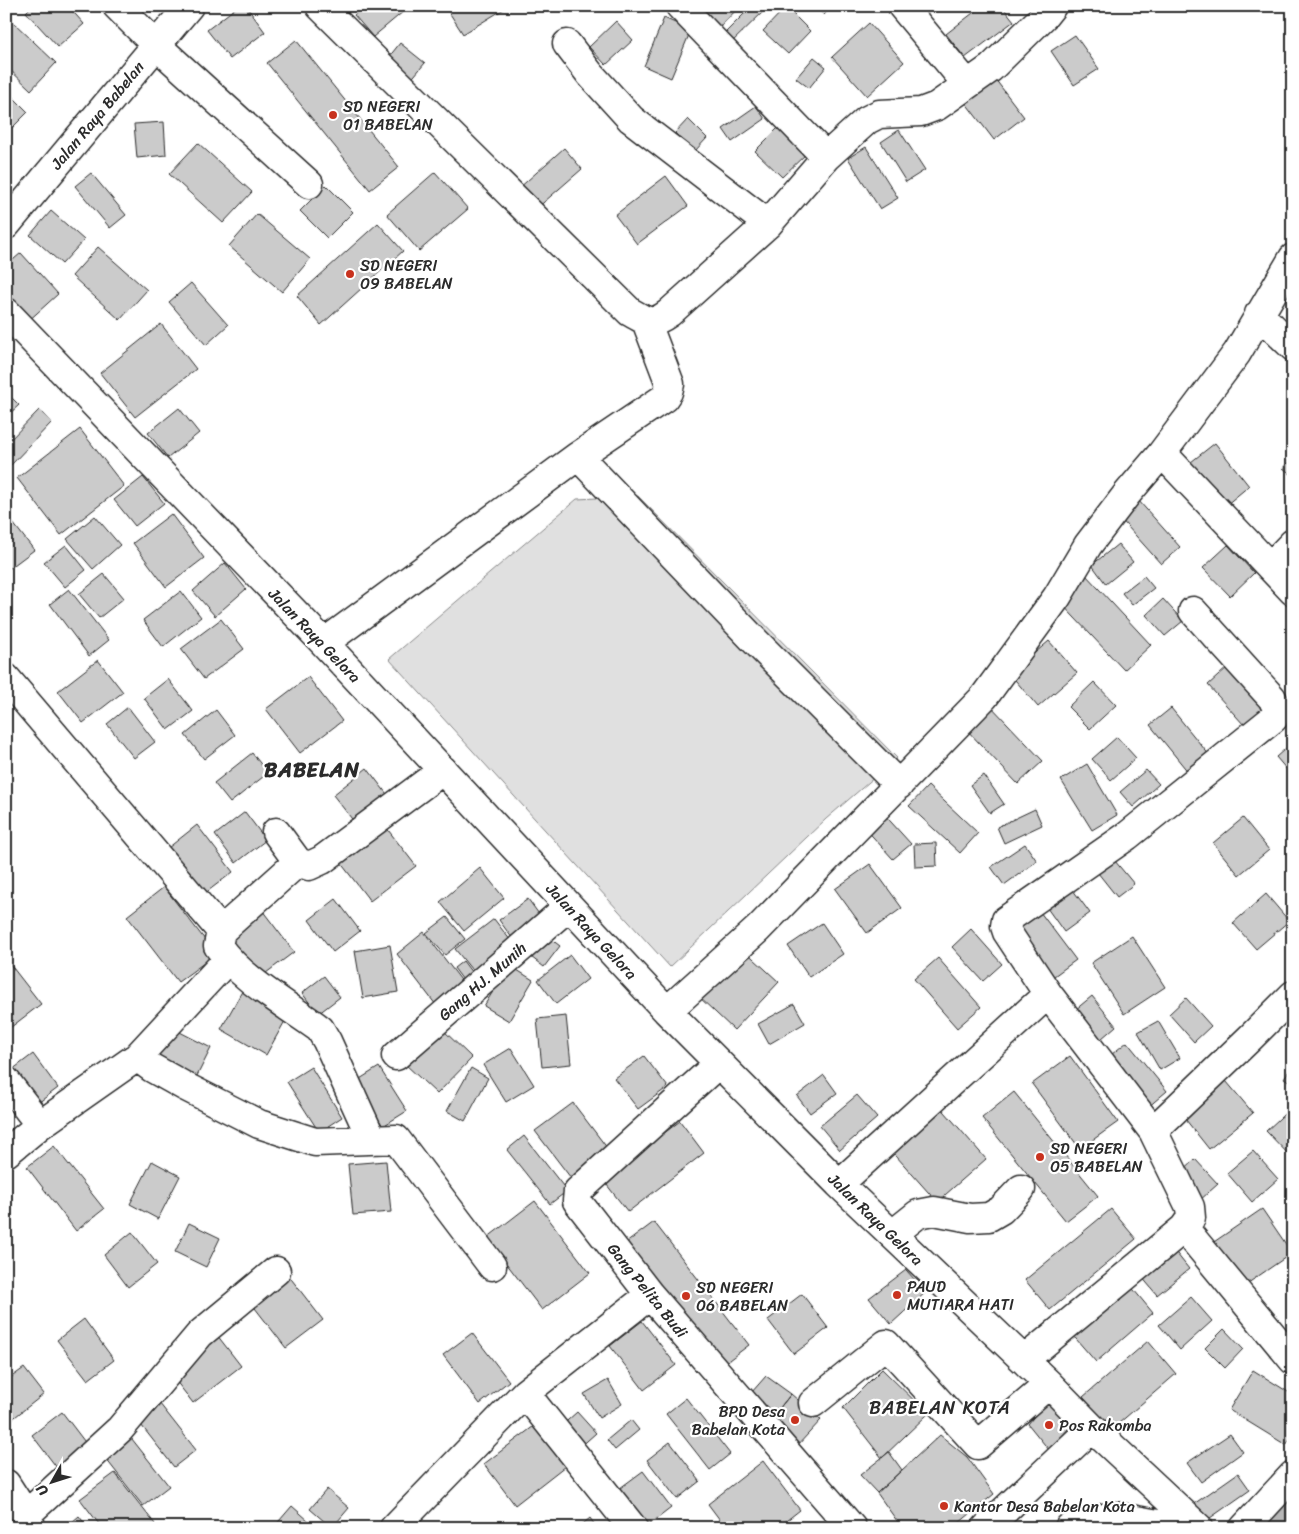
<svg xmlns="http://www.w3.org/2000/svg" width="1299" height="1534" viewBox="0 0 1299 1534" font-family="Sriracha,sans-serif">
<rect width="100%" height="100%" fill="#fff"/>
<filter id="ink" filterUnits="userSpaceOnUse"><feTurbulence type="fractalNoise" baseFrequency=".02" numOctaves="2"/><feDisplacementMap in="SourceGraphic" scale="10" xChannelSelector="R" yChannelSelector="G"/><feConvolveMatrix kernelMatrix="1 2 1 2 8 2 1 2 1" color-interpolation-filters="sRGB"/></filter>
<g filter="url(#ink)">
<path fill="#e0e0e0" stroke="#868686" d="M638 496 897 758 826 819 670 967 389 659 577 499Z"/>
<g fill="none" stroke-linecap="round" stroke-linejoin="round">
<path stroke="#b6b6b6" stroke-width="52" d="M1271 1528 1293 1500"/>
</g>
<path fill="#cbcbcb" stroke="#2b2b2b" d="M32 6H68L84 24 58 47 26 12Z
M238 6H246L265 32 230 59 207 30Z
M364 6H410L373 37 354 15Z
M445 6H503L504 9 463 34Z
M701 6H740L716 31 696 12Z
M752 6H765L767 8 727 47 719 39Z
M814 6H832L824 15Z
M982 6H1002L1014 21 965 58 946 34Z
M786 7 810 31 788 54 763 31Z
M664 18 691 30 671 78 644 66Z
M11 20 56 63 31 90 6 66V25Z
M616 21 633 40 606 65 589 47Z
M869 23 904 62 867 96 832 57Z
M1075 35 1099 69 1074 85 1051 51Z
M296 40 399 167 370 190 267 63Z
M400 43 425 63 409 82 385 62Z
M814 57 826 67 809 88 796 78Z
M995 79 1024 117 994 140 965 102Z
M6 90 28 112 6 134Z
M756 106 765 119 732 142 723 129Z
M688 119 707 138 694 152 675 133Z
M164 122 166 155 137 158 134 124Z
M780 126 807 153 782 177 755 151Z
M899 130 925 170 906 182 881 142Z
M198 143 252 192 223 223 169 174Z
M866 147 898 198 880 209 848 158Z
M564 148 582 169 536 209 518 189Z
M435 172 468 209 419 251 387 214Z
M91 173 126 215 110 228 75 186Z
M666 176 688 206 637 244 615 215Z
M326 185 353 212 327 238 300 211Z
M51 211 84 240 62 264 30 235Z
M257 214 310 259 282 292 229 246Z
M378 223 403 251 321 325 297 296Z
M98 247 147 290 120 320 72 276Z
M21 253 58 294 26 323 6 302V266Z
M191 283 228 325 206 345 169 302Z
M161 324 196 369 135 417 100 373Z
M6 392 19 405 6 417Z
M179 408 199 433 168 458 148 433Z
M39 410 52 422 11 465 6 460V444Z
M80 429 124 486 61 535 17 478Z
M1215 443 1249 486 1226 505 1191 462Z
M1293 456V476L1283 468Z
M143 477 164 503 135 526 114 500Z
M1138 500 1180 547 1161 564 1119 517Z
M6 514 34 550 6 571Z
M171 514 204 558 166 587 133 543Z
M95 516 120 545 93 569 67 539Z
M1118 544 1133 562 1106 584 1092 565Z
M66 545 86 570 65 587 44 562Z
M1228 545 1254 573 1230 596 1203 568Z
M225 563 246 589 215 616 193 591Z
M104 574 124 598 99 618 79 594Z
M1085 574 1151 645 1124 670 1058 600Z
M1144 576 1154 588 1132 605 1122 593Z
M69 589 109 640 89 656 50 604Z
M181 591 201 617 163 647 143 620Z
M1163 599 1183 621 1165 636 1146 615Z
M221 619 244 649 204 679 181 649Z
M1049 641 1077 673 1038 707 1010 674Z
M98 660 123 692 83 723 58 691Z
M1229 666 1265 706 1244 725 1208 685Z
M308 677 342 721 300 753 266 709Z
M168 679 193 711 168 730 144 698Z
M1094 682 1116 705 1090 729 1068 707Z
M989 704 1043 761 1018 784 964 727Z
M128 707 155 742 134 758 107 724Z
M1171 708 1210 756 1189 773 1150 725Z
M216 710 235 735 204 759 185 735Z
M1117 737 1136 758 1111 780 1092 759Z
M1293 742V777L1276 757Z
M252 753 268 773 230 803 214 783Z
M1087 764 1117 815 1092 830 1061 780Z
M367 768 393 802 359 828 333 795Z
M1146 770 1159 784 1133 807 1120 792Z
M984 775 1004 804 990 813 970 785Z
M928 786 978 833 960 853 909 806Z
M1035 809 1042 825 1004 843 997 827Z
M881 811 911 844 893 859 863 826Z
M245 812 266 840 236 863 215 835Z
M1243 818 1269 850 1239 875 1213 843Z
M197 825 233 872 204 894 168 848Z
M385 826 416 866 370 901 340 862Z
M936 843 937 866 915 867 914 844Z
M1025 844 1037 861 1004 885 991 867Z
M1110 855 1134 884 1117 897 1094 868Z
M870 864 902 908 867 933 835 889Z
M480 868 504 898 464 931 440 902Z
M1067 882 1090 913 1064 932 1042 901Z
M164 887 216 954 178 982 127 916Z
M1266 894 1289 921 1256 949 1233 923Z
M336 899 360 931 333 952 309 920Z
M528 899 544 921 515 942 499 920Z
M1037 908 1076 960 1050 979 1012 927Z
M262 910 294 952 258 979 226 938Z
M447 917 465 939 445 955 426 933Z
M494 919 514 945 476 975 455 949Z
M822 923 843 954 809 977 788 946Z
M971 929 1002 964 983 981 952 947Z
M424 932 464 984 436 1005 397 954Z
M543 933 560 946 544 967 527 954Z
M1132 936 1165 987 1124 1014 1091 963Z
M390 945 398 992 363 998 355 951Z
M741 947 779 982 734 1030 697 995Z
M570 955 588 979 556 1004 538 980Z
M938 958 981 1007 957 1028 914 979Z
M6 959 41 1004 6 1031Z
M463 961 472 973 463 980 454 968Z
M509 965 533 980 509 1021 484 1006Z
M324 976 340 997 318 1014 302 993Z
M245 986 290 1012 266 1055 221 1029Z
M1092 996 1116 1026 1094 1045 1069 1015Z
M1186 998 1211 1026 1194 1042 1169 1014Z
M794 1004 805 1023 769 1044 758 1024Z
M566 1016 571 1064 542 1067 537 1019Z
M1158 1021 1180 1058 1160 1070 1138 1032Z
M440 1027 472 1058 437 1094 405 1064Z
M172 1028 211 1048 196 1078 156 1058Z
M1127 1042 1167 1091 1141 1113 1101 1063Z
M511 1048 534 1085 506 1102 483 1065Z
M33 1054 58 1088 34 1106 8 1073Z
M644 1056 668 1087 638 1109 614 1078Z
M1070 1056 1118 1122 1080 1149 1032 1084Z
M1293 1065V1084L1284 1078Z
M311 1067 342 1117 319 1132 287 1082Z
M379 1067 407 1111 383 1126 355 1082Z
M471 1068 488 1078 465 1121 447 1111Z
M824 1075 837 1093 810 1113 797 1096Z
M1221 1075 1253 1113 1209 1149 1178 1110Z
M1014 1092 1098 1196 1066 1221 982 1118Z
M857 1095 877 1118 840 1150 820 1126Z
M573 1103 611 1153 574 1182 535 1131Z
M938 1104 986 1159 937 1202 888 1147Z
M1293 1106V1159L1266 1131Z
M680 1121 704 1153 628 1212 603 1180Z
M524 1136 567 1191 550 1204 507 1150Z
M54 1146 104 1209 76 1231 27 1167Z
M1253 1151 1278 1179 1252 1202 1227 1173Z
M1195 1159 1218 1184 1199 1201 1177 1176Z
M152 1161 180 1176 158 1219 130 1204Z
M386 1161 391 1212 353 1215 348 1164Z
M535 1201 590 1273 542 1310 487 1238Z
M1111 1209 1136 1239 1050 1310 1025 1280Z
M1262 1209 1292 1253 1238 1290 1208 1246Z
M654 1222 749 1345 717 1369 622 1246Z
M189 1223 220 1238 206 1267 175 1252Z
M132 1232 157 1264 128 1287 104 1255Z
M1173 1249 1189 1269 1157 1295 1141 1276Z
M906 1270 926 1292 891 1324 869 1298Z
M285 1271 323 1320 286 1348 248 1299Z
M1129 1284 1153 1313 1096 1362 1070 1332Z
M802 1294 828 1328 794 1354 768 1320Z
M1191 1297 1212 1321 1180 1350 1159 1325Z
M84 1319 114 1360 88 1380 57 1340Z
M642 1321 676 1365 644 1390 610 1346Z
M1224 1329 1243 1349 1225 1368 1205 1348Z
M472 1333 509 1381 480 1404 443 1355Z
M217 1335 241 1366 193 1403 169 1372Z
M1148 1341 1176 1374 1111 1430 1083 1397Z
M24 1368 44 1394 6 1424V1381Z
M882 1369 928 1414 882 1458 843 1408Z
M1253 1370 1293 1395V1435L1286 1445 1229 1410Z
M766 1376 791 1394 769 1421 744 1401Z
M608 1380 622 1404 599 1418 584 1394Z
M791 1394 821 1420 797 1446 769 1421Z
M686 1398 730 1454 710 1470 666 1414Z
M156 1399 196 1450 174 1467 134 1416Z
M1046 1402 1071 1426 1049 1450 1028 1424Z
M62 1412 91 1450 61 1473 32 1435Z
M577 1412 596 1433 578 1449 559 1428Z
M631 1420 639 1430 615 1450 607 1440Z
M534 1426 565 1466 515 1505 484 1464Z
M128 1434 169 1486 143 1506 102 1454Z
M1230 1434 1243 1452 1201 1482 1187 1463Z
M940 1435 967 1457 994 1494 953 1528H902L877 1493Z
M670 1442 700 1481 677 1499 647 1460Z
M889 1452 902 1470 877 1493 860 1475Z
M763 1461 800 1510 777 1528H726L708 1504Z
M643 1471 671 1508 645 1528 616 1491Z
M115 1473 155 1524 150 1528H102L80 1499Z
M1238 1473 1250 1490 1203 1523 1191 1506Z
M327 1489 349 1508 332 1528 310 1509Z
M292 1506 309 1521 303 1528H273Z
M79 1516 88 1528H65Z
M590 1518 597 1528H578Z"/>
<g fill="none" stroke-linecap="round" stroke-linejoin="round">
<defs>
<path id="minor" d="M117 6 156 45 309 184
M320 6 630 312C648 322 651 326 669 313L768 224 826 157 867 120 879 114 921 112 937 106 991 68 1044 16 1052 6
M680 6 826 157
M902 6 967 84
M567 44 590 74 631 119 768 224
M6 312 324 643 667 1011 839 1184 1049 1384 1092 1428 1199 1528
M1259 314 1293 347
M1162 453 1293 591
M578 456 754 640 899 785
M1270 567 1293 543
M324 643 578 456 664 398 668 392 670 384 646 321
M6 678 221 931
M276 832 298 862 309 866 322 860 443 770
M298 862 221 931 218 946C241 979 287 1005 320 1029L327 1041 372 1140
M667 1011 758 929 984 697 1057 597 1088 545 1127 494 1162 453 1237 353 1293 258
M396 1056 569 906
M137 1057 227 960
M718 1064 578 1191 577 1201 650 1295 852 1528
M6 1081 40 1125
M1153 1131 1048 994 1007 932 1005 926 1006 920 1127 836 1274 718 1277 708 1272 698 1193 611
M6 1153 40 1125 137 1057 152 1068 186 1087 259 1124 315 1142 396 1139 492 1266
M839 1184 1048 994
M1184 1228 1293 1360
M893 1234 918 1214 934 1211 970 1218 989 1217 1001 1210 1021 1189
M1024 1360 1184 1228 1191 1218 1190 1207 1153 1131 1250 1038 1293 995
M525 1393 633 1528
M813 1403 886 1344 978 1445 1049 1384
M6 1484 26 1515 32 1528
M26 1515 120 1429 200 1334 276 1271
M394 1528 525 1393 650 1295
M986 1528 1092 1428
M1069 1528 1075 1524 1114 1516 1180 1528
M1244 1528 1293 1475"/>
<path id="major" d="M6 225 189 6"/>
</defs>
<use href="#minor" stroke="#2b2b2b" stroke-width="31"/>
<use href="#major" stroke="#2b2b2b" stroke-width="31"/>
<use href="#minor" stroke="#fff" stroke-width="28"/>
<use href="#major" stroke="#fff" stroke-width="28"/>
</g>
</g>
<g fill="#c8321e" stroke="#fff" stroke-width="2">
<circle cx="333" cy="115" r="5"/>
<circle cx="350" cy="274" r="5"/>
<circle cx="1040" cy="1157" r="5"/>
<circle cx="897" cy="1295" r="5"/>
<circle cx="686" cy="1296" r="5"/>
<circle cx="795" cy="1420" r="5"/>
<circle cx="1049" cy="1425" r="5"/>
<circle cx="944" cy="1506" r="5"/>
</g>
<g text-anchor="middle" stroke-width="4.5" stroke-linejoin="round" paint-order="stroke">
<g font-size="16" fill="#2b2b2b" stroke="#fff" text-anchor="start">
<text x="343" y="112">SD NEGERI<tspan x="343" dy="18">01 BABELAN</tspan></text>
<text x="360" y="271">SD NEGERI<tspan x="360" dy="18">09 BABELAN</tspan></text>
<text x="1050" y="1154">SD NEGERI<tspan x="1050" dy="18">05 BABELAN</tspan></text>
<text x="907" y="1292">PAUD<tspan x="907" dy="18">MUTIARA HATI</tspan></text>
<text x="696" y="1293">SD NEGERI<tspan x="696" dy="18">06 BABELAN</tspan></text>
<text x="785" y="1417" text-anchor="end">BPD Desa<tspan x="785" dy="18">Babelan Kota</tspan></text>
<text x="1059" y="1431">Pos Rakomba</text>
<text x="954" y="1512">Kantor Desa Babelan Kota</text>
</g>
<g font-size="16" fill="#2b2b2b" stroke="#fff">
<text transform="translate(97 115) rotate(-50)" y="6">Jalan Raya Babelan</text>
<text transform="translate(315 635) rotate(46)" y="6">Jalan Raya Gelora</text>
<text transform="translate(592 931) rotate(47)" y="6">Jalan Raya Gelora</text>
<text transform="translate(482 981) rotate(-41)" y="6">Gang HJ. Munih</text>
<text transform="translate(876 1219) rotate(44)" y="6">Jalan Raya Gelora</text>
<text transform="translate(648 1290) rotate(51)" y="6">Gang Pelita Budi</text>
</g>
<g font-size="19" letter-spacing="1" fill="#2b2b2b" stroke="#fff">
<text x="940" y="1414">BABELAN KOTA</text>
</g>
<g font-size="21" font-weight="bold" letter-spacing="1" fill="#2b2b2b" stroke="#fff">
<text x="312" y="777">BABELAN</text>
</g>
</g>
<rect width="1299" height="1534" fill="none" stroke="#fff" stroke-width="25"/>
<rect x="12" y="12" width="1274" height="1509" fill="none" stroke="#2b2b2b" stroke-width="2" filter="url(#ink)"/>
<g transform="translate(52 1482) rotate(231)" stroke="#ffffff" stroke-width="4" paint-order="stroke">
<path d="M0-4L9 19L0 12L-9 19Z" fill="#2b2b2b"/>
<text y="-8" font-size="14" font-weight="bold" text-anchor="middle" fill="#2b2b2b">U</text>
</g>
</svg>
